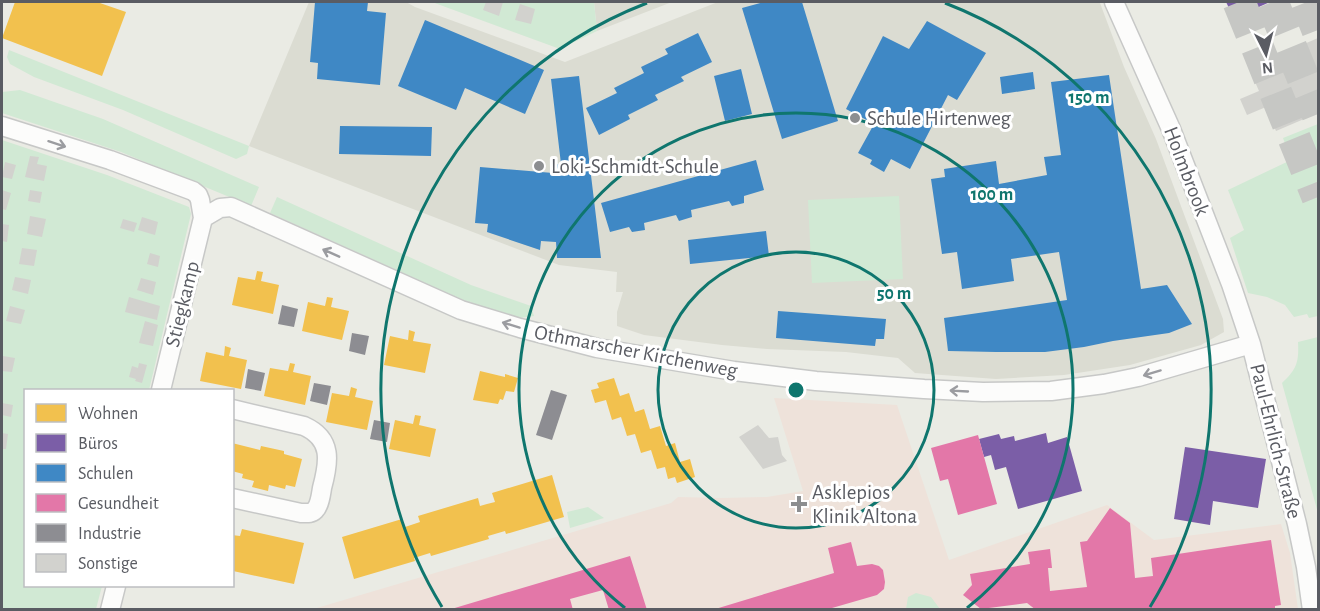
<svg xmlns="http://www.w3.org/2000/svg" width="1320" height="611" viewBox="0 0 1320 611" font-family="'Alegreya Sans',sans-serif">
<rect width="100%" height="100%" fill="#eaebe4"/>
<path fill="#dbdcd2" d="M309 2H406L415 7 565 62 718 2H1088L1100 3 1124 67 1156 139 1223 319 1224 332 1201 345 1130 365 1064 375 996 379 915 373 898 358 846 352 767 349 722 345 644 335 617 326V312L623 292H616L617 272 559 265 249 146Z
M594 2H672L597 31Z"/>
<path fill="#eee2da" d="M774 398 897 405 949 560 1107 505 1154 540 1281 524 1290 553 1298 609 310 610 671 503 678 497 721 498 767 497 803 491Z"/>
<path fill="#d1e9d4" d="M432 2H594L597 31 560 49Z
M9 50 249 146 247 154 236 159 123 110 34 77 10 64 7 57Z
M20 90 103 119 259 187 251 206 121 152 2 113V92Z
M1318 124V316L1309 318 1307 314 1294 317 1285 305 1267 297 1248 293 1230 238 1244 230 1228 190 1291 160 1283 138Z
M2 140 107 175 189 207 191 214 149 390H26V586H102L96 609 2 610Z
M899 196 903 279 812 283 808 200Z
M277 197 471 285 531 306 534 316 519 318 463 300 270 213Z
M1318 337V513L1282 383C1297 369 1299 362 1298 342Z
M588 507 604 518 570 528 567 512Z
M916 593 931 597 940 609H906L908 597Z"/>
<path fill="#f2c14e" d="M15 2H97L126 12 102 76 2 38Z
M257 271 263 272 261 281 279 285 273 314 232 305 238 277 255 280Z
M327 297 333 298 331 307 349 311 342 340 302 331 308 302 325 306Z
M409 330 415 332 413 341 431 344 425 373 384 365 390 336 408 340Z
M225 346 231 348 229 356 247 360 241 389 200 381 206 352 224 356Z
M290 363 295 364 293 372 311 376 305 405 264 396 270 368 288 371Z
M480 371 505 377V374L518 378 514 392 506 391 503 400 500 399 498 404 473 400Z
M614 378 620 396 629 393 635 412 644 409 650 429 660 426 666 446 675 443 680 462 690 459 695 477 677 483 675 477 668 479 665 467 657 469 651 450 641 453 635 434 627 436 621 417 612 420 606 400 595 403 591 390 599 388 597 383Z
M351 387 357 389 355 397 373 401 367 430 326 422 332 393 349 396Z
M415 415 421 416 419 425 436 429 430 457 389 449 395 420 413 424Z
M232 443 260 450 261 446 284 451V454L302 459 295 487 286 485 285 489 269 485 268 491 252 487 254 481 242 478 243 474 232 471Z
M552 475 564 517 506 534 505 531 488 536 489 539 431 556 430 553 414 558 415 561 354 579 342 537 402 519 405 527 420 522 418 516 478 498 480 506 487 504 495 502 492 493Z
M242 529 304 543 294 584 233 571 232 535 240 536Z"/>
<path fill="#7b5ea7" d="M1226 2H1270L1234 18Z
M1046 433 1048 443 1067 437 1082 491 1018 509 1006 467 995 470 991 455 984 457 979 439 999 434 1001 439 1014 436 1015 441Z
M1185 447 1266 459 1258 508 1213 501 1210 525 1174 519Z"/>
<path fill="#3f88c5" d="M315 2H368L367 11 386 13 380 85 317 79 318 63 310 62Z
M764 2H802L838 121 782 139 742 8Z
M425 20 544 70 525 114 465 88 456 110 398 86Z
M927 21 986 53 957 100 948 95 910 169 891 159 884 172 870 164 872 160 858 153 874 124 846 109 883 36 909 49Z
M698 33 712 62 681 77 684 81 655 95 658 100 628 115 630 119 599 135 586 108 617 93 614 88 644 73 641 67 668 54 665 49Z
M741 69 752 114 725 121 714 76Z
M1033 72 1035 89 1002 94 1000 77Z
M1109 75 1141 289 1167 285 1192 324 1169 333 1113 341 1084 347 1045 352H996L948 351 944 318 1067 300 1059 252 1011 259 1014 281 962 289 957 252 942 254 931 179 945 177 944 169 996 161 999 184 1047 175 1044 157 1061 155 1051 82Z
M579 76 601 258H557L556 242 541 241 540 250 487 232 488 224 475 223 480 167 553 173V165L561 164 551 79Z
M340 126 432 127 431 156 339 154Z
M756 160 764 190 744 196V203L732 206 729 201 691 210 692 217 679 221 676 215 644 223 645 230 632 232 629 227 610 232 601 203Z
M766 231 769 256 690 264 688 240Z
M778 311 886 319 884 339H876L875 346 776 338Z"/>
<path fill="#e377a8" d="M978 435 997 504 958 515 948 479 940 481 931 448Z
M1110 508 1130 523 1135 578 1153 576 1151 558 1271 540 1281 605 1275 606V610H1036L1027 603 981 609 963 595 972 585 970 574 1030 564 1028 552 1050 549 1052 568H1048L1050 591 1087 587 1080 542 1087 541Z
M851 542 857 566 872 564 879 566 883 570 885 582 884 589 877 595 832 608V610H712L834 573 828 548Z
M630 556 647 610H609L603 590 570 599 573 610H448Z"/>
<path fill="#8d8d92" d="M282 305 298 309 294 327 278 324Z
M352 333 369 336 365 355 349 351Z
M248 369 265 373 261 391 245 388Z
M314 383 331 386 327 405 310 401Z
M551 390 567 395 552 440 536 435Z
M374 420 390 423 387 442 370 439Z"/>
<path fill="#d2d2ce" d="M486 2H503L499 16 483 10Z
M520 4 535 9 531 24 515 20Z
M1318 38V113L1276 131 1266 107 1247 115 1240 99 1259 91 1249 68Z
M30 156 39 157 37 164 47 166 44 181 25 177Z
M5 162 16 165 12 179 2 177Z
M2 190 11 193 6 210 2 209Z
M30 190 42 192 40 203 28 201Z
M30 216 46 219 42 237 27 234Z
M142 217 158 222 155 235 138 230Z
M123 219 137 223 134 232 120 228Z
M2 224 9 225 7 242 2 241Z
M22 248 37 250 34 266 19 264Z
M150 253 160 256 158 267 147 264Z
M15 277 31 280 28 294 12 290Z
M141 278 156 282 153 295 137 290Z
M129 297 160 306 157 320 125 312Z
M10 306 25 310 21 324 6 321Z
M145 321 158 325 153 346 139 343Z
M3 356 15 358 12 372 2 371Z
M139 363 147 365 142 383 135 381 136 379 129 377 132 366 138 368Z
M2 403 13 405 11 417 2 415Z
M758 425 769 438 778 437 782 455 787 461 763 469 739 437Z
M2 433 8 434 6 449H2Z"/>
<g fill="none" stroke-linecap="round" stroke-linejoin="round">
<path stroke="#c6c7c4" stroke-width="33" stroke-dasharray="33 16" stroke-linecap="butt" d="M1239 2 1318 197
M1272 2 1318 114
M1307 2 1318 30"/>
<defs>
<path id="minor" d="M1114 2 1171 129 1231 284 1251 344 1297 524 1306 567 1312 610
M2 126 110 160 193 191 198 195 200 200 203 218 161 390
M203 218 220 208 231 207 461 310 520 328 597 348 734 371 816 381 924 389 983 392 1051 391 1104 384 1138 377 1251 344
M232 409 304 426C333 439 329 462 322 488 321 494 320 505 315 510 311 514 306 513 301 513L232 498
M110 610 116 586"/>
</defs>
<use href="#minor" stroke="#c7c8c7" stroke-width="21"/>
<use href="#minor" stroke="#fcfcfb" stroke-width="18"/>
</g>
<defs><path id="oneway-shaft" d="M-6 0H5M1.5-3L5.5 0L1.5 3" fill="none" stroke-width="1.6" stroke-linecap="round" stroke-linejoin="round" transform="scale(1.5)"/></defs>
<g stroke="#9b9ca0">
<use href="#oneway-shaft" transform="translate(57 144) rotate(18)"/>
<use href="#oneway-shaft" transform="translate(331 253) rotate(-156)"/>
<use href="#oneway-shaft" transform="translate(511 325) rotate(-163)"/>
<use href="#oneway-shaft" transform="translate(1152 373) rotate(163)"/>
<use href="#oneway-shaft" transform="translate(959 391) rotate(-177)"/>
</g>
<g fill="none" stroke="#0f766e" stroke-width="3">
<circle cx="796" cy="390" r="138"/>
<path d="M625 608A277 277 0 1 1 967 608"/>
<path d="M442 607A415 415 0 0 1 647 3M945 3A415 415 0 0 1 1150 607"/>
</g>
<g fill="#8c8e90" stroke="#fff" stroke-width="2">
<circle cx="855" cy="118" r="6"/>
<circle cx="539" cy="166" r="6"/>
<path d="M796 495h6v6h6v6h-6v6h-6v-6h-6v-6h6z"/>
</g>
<g text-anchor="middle" stroke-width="6" stroke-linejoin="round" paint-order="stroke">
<g font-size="21" fill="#5a5c63" stroke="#fff" text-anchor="start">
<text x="867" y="125">Schule Hirtenweg</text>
<text x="551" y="173">Loki-Schmidt-Schule</text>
<text x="812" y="499">Asklepios<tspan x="812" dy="24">Klinik Altona</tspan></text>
</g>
<g font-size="21" fill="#5a5c63" stroke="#fff">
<text transform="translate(1187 171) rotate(69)" y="7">Holmbrook</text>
<text transform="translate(182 304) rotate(-76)" y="7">Stiegkamp</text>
<text transform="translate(636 351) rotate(11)" y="7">Othmarscher Kirchenweg</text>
<text transform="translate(1276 441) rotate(76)" y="7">Paul-Ehrlich-Straße</text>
</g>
</g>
<circle cx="796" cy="390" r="9" fill="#0f766e" stroke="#fff" stroke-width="3"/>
<g font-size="18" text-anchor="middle" font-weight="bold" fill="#0f766e" stroke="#fff" stroke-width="6" stroke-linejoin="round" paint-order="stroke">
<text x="1089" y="103">150 m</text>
<text x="992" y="200">100 m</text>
<text x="894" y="299">50 m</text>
</g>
<rect width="1320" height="611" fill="none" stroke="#5a5c63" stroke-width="6"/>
<rect x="24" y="389" width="210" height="198" fill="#ffffff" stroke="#bdbec1" stroke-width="1.5"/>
<rect x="36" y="404" width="30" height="18" fill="#f2c14e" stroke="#bdbec1" stroke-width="1.5"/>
<text x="78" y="419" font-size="18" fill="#5a5c63">Wohnen</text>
<rect x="36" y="434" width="30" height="18" fill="#7b5ea7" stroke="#bdbec1" stroke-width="1.5"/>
<text x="78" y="449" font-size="18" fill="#5a5c63">Büros</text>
<rect x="36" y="464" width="30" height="18" fill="#3f88c5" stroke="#bdbec1" stroke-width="1.5"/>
<text x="78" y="479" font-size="18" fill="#5a5c63">Schulen</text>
<rect x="36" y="494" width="30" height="18" fill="#e377a8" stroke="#bdbec1" stroke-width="1.5"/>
<text x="78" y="509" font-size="18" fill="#5a5c63">Gesundheit</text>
<rect x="36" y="524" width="30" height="18" fill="#8d8d92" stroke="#bdbec1" stroke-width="1.5"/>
<text x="78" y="539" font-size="18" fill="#5a5c63">Industrie</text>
<rect x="36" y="554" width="30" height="18" fill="#d2d2ce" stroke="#bdbec1" stroke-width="1.5"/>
<text x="78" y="569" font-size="18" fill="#5a5c63">Sonstige</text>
<g transform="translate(1266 54) rotate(174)" stroke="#ffffff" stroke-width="4.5" paint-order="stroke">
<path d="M0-4.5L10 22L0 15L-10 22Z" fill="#5a5c63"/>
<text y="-9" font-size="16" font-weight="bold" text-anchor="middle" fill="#5a5c63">N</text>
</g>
</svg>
